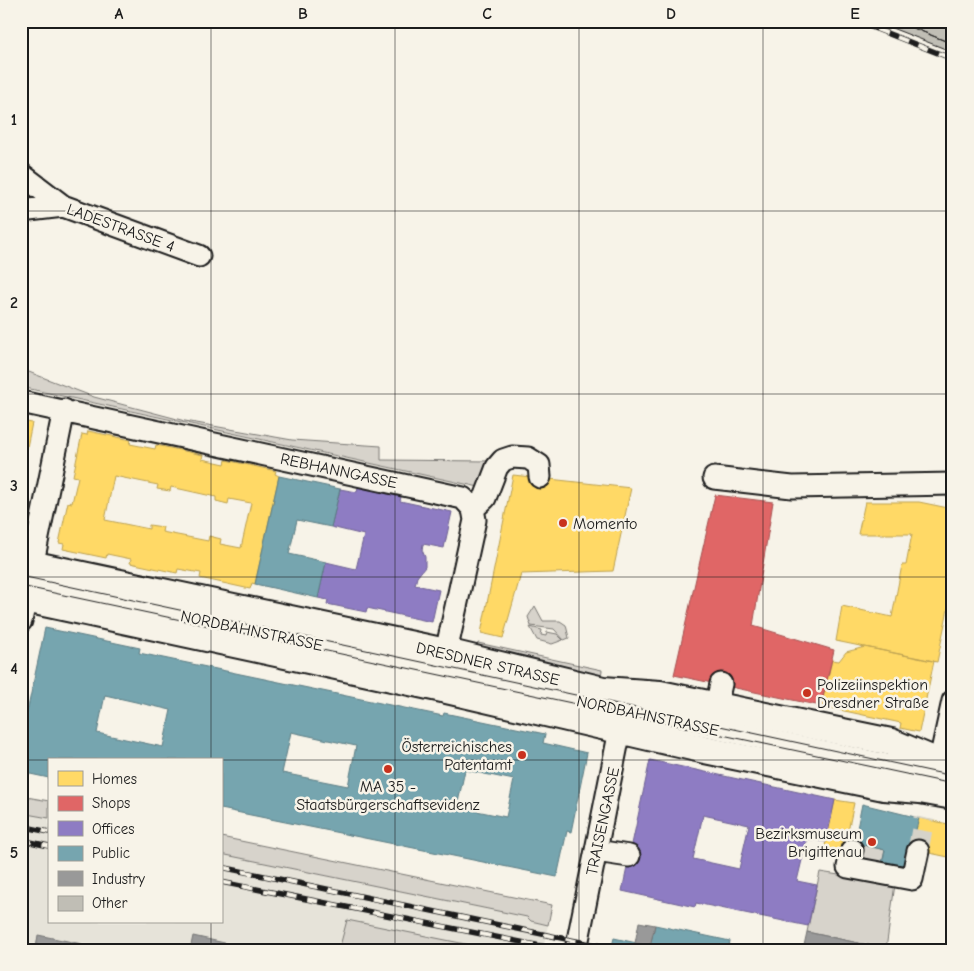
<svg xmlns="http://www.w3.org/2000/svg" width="974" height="971" viewBox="0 0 974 971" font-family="'Comic Neue',sans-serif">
<rect width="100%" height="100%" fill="#f7f3e8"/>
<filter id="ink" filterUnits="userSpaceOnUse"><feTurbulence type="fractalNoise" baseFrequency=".02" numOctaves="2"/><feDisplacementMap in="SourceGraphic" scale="10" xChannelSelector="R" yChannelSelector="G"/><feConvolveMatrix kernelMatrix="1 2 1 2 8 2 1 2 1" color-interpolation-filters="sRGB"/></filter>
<g filter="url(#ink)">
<path fill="#e6e3d9" d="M21 813 49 818V922H221V854L527 917 531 921 548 925 543 950H21Z"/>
<path fill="#d7d3cb" stroke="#7a7874" d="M21 369 94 397 185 421 292 440 381 446V460L489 461 479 487 21 387Z
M535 606 543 621H560L566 625 569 638 564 640 554 629 531 626 528 617Z
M530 627 542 630 541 635 546 636 547 632 557 634 563 640 552 644 537 640Z
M478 643 602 670 601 677 476 650Z
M21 796 49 801V818L21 813Z
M221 837 552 905 548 925 531 921 527 917 221 854Z
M862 844 885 850 882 864 859 859Z
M820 872 895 884 886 949 807 932Z
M347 920 495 950H339Z"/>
<path fill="#ffd966" stroke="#bba050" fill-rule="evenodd" d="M21 421 32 423 21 476Z
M88 431 131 440 130 444 155 449 156 445 203 455 202 459 225 464 226 460 276 471 275 474 279 476 255 584 252 583 250 589 200 578 201 573 178 569 177 573 130 563 131 559 107 554 106 558 63 549 64 544 59 543 68 502 72 503 78 477 73 476 82 434 87 435ZM114 476 158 485 157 489 170 491 171 487 216 497V501L228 504 229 499 251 503 241 548 220 544 221 539 209 536 208 541 162 532 163 527 149 525V529L105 520Z
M513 475 631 488 613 571 521 574 503 638 481 633Z
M865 502H919L953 509V585L937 662 836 641 842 606 892 617 902 565H906L912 534H858Z
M865 647 934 661 919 732 900 728 901 723 821 706 832 660 839 661 846 652Z
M835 800 854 803 842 860 823 855Z
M919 818 953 825V858L911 849Z"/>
<path fill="#e06666" stroke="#a55050" d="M715 495 773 502 753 626 834 650 821 706 674 675Z"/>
<path fill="#8e7cc3" stroke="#6c5f91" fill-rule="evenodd" d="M358 487 401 497 400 501 452 512 444 548 423 544 422 550 425 557V567L417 577 415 585 439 590 432 622 367 608 366 612 327 604 328 600 318 598 326 562 356 569 364 535 331 527 340 489 357 492Z
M650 760 835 800 826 842 807 839 797 881 817 885 808 926 696 903 695 907 622 891ZM703 815 749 825 739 869 693 859Z
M953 917V950H946Z"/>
<path fill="#76a5af" stroke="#5b7c83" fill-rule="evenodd" d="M279 476 340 489 331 527 297 520 289 554 326 562 318 598 255 584Z
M45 628 140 648 139 653 443 716 444 713 545 734 543 743 587 753 571 832 567 831 557 877 221 809V760H49V778L21 772V740ZM105 695 171 710 163 747 97 733ZM291 732 356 746 348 786 282 773ZM465 770 514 780 506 817 457 807Z
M862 804 919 818 906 869 882 864 885 850 854 843Z
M655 925 730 941 728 950H611L614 938 650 946Z"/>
<path fill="#999" stroke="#747474" d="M639 922 655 925 650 946 635 943Z
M807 932 886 949 892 950H803Z
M38 935 82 944 81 950H31V948H36Z
M193 936 256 950H190Z"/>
<path fill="#c0beb5" stroke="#1c1c1c" d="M874 21H896L953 44V52Z
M896 21H953V44Z"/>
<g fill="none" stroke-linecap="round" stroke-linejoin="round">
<path stroke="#d6d3c9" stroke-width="21" stroke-dasharray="21 11" stroke-linecap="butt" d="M918 851 924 818"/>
<defs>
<path id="minor" d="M21 174 63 206 199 256
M21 211 63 206
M21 402 463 498 473 509 475 520 443 666
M714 478 792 487 953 484
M473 509 485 498 497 467 503 460 512 457 528 458 539 465 540 477
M21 581 953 779
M21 621 64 410
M716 706 721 684
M937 774 953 701
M852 850 848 867 912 879 918 851
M596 851 629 856
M576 950 623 715"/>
<path id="major" d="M21 562 446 652 603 690 660 694 891 742 929 758 953 763
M21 598 438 688 705 750 884 787 920 790 953 796"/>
</defs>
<use href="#minor" stroke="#1c1c1c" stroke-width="25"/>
<use href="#major" stroke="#1c1c1c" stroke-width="30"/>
<use href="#minor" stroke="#f7f3e8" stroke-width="21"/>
<use href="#major" stroke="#f7f3e8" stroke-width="26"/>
<path stroke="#1c1c1c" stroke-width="1" d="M21 576 953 776
M21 586 953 784"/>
<defs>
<path id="rail" d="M856 21 953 59
M21 826 49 832
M21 840 49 846
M221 867 619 950
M221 882 561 950"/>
</defs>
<use href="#rail" stroke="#1c1c1c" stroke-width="5.5"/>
<use href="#rail" stroke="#f7f3e8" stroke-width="4" stroke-dasharray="11" stroke-linecap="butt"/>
</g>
</g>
<path fill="none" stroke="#1c1c1c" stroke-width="1" stroke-opacity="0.55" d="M211 21V760M395 21V950M579 21V950M763 21V950M21 211H953M21 394H953M21 577H953M21 760H49M221 760H953M211 922V950"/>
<g fill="#c8321e" stroke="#f7f3e8" stroke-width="2">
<circle cx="563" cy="523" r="5"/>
<circle cx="807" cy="693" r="5"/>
<circle cx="522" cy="755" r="5"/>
<circle cx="388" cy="769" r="5"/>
<circle cx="872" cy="842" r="5"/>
</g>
<g text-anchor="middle" stroke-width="5" stroke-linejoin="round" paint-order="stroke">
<g font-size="16" fill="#1c1c1c" stroke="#f7f3e8">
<text transform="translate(121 227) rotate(20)" y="6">LADESTRASSE 4</text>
<text transform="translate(339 470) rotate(12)" y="6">REBHANNGASSE</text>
<text transform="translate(252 630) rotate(12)" y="6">NORDBAHNSTRASSE</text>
<text transform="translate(488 663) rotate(13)" y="6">DRESDNER STRASSE</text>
<text transform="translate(648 715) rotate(12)" y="6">NORDBAHNSTRASSE</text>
<text transform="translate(602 821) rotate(-78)" y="6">TRAISENGASSE</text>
</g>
<g font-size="16" fill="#1c1c1c" stroke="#f7f3e8" text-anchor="start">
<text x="573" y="529">Momento</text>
<text x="817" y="690">Polizeiinspektion<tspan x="817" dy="18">Dresdner Straße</tspan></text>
<text x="512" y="752" text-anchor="end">Österreichisches<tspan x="512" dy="18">Patentamt</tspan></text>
<text x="388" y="792" text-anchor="middle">MA 35 -<tspan x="388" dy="18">Staatsbürgerschaftsevidenz</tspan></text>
<text x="862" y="839" text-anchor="end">Bezirksmuseum<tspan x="862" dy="18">Brigittenau</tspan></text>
</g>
</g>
<rect width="974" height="971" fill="none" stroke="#f7f3e8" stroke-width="55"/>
<rect x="48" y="758" width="175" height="165" fill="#f7f3e8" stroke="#9f9d96"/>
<rect x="58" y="771" width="25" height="15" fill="#ffd966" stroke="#9f9d96"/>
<text x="92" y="784" font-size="15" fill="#1c1c1c">Homes</text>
<rect x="58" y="796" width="25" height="15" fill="#e06666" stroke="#9f9d96"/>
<text x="92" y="808" font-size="15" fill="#1c1c1c">Shops</text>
<rect x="58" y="821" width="25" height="15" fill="#8e7cc3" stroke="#9f9d96"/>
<text x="92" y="834" font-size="15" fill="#1c1c1c">Offices</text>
<rect x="58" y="846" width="25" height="15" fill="#76a5af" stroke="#9f9d96"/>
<text x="92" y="858" font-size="15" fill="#1c1c1c">Public</text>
<rect x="58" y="871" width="25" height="15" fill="#999999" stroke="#9f9d96"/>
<text x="92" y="884" font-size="15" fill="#1c1c1c">Industry</text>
<rect x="58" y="896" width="25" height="15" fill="#c0beb5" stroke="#9f9d96"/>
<text x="92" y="908" font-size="15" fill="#1c1c1c">Other</text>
<rect x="28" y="28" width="918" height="916" fill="none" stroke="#1c1c1c" stroke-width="2"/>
<g font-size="16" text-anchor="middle" font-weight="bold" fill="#1c1c1c">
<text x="119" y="19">A</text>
<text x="303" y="19">B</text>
<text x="487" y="19">C</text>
<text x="671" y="19">D</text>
<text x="855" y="19">E</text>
<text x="14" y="125">1</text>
<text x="14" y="308">2</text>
<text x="14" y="491">3</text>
<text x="14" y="674">4</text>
<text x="14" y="858">5</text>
</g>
</svg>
